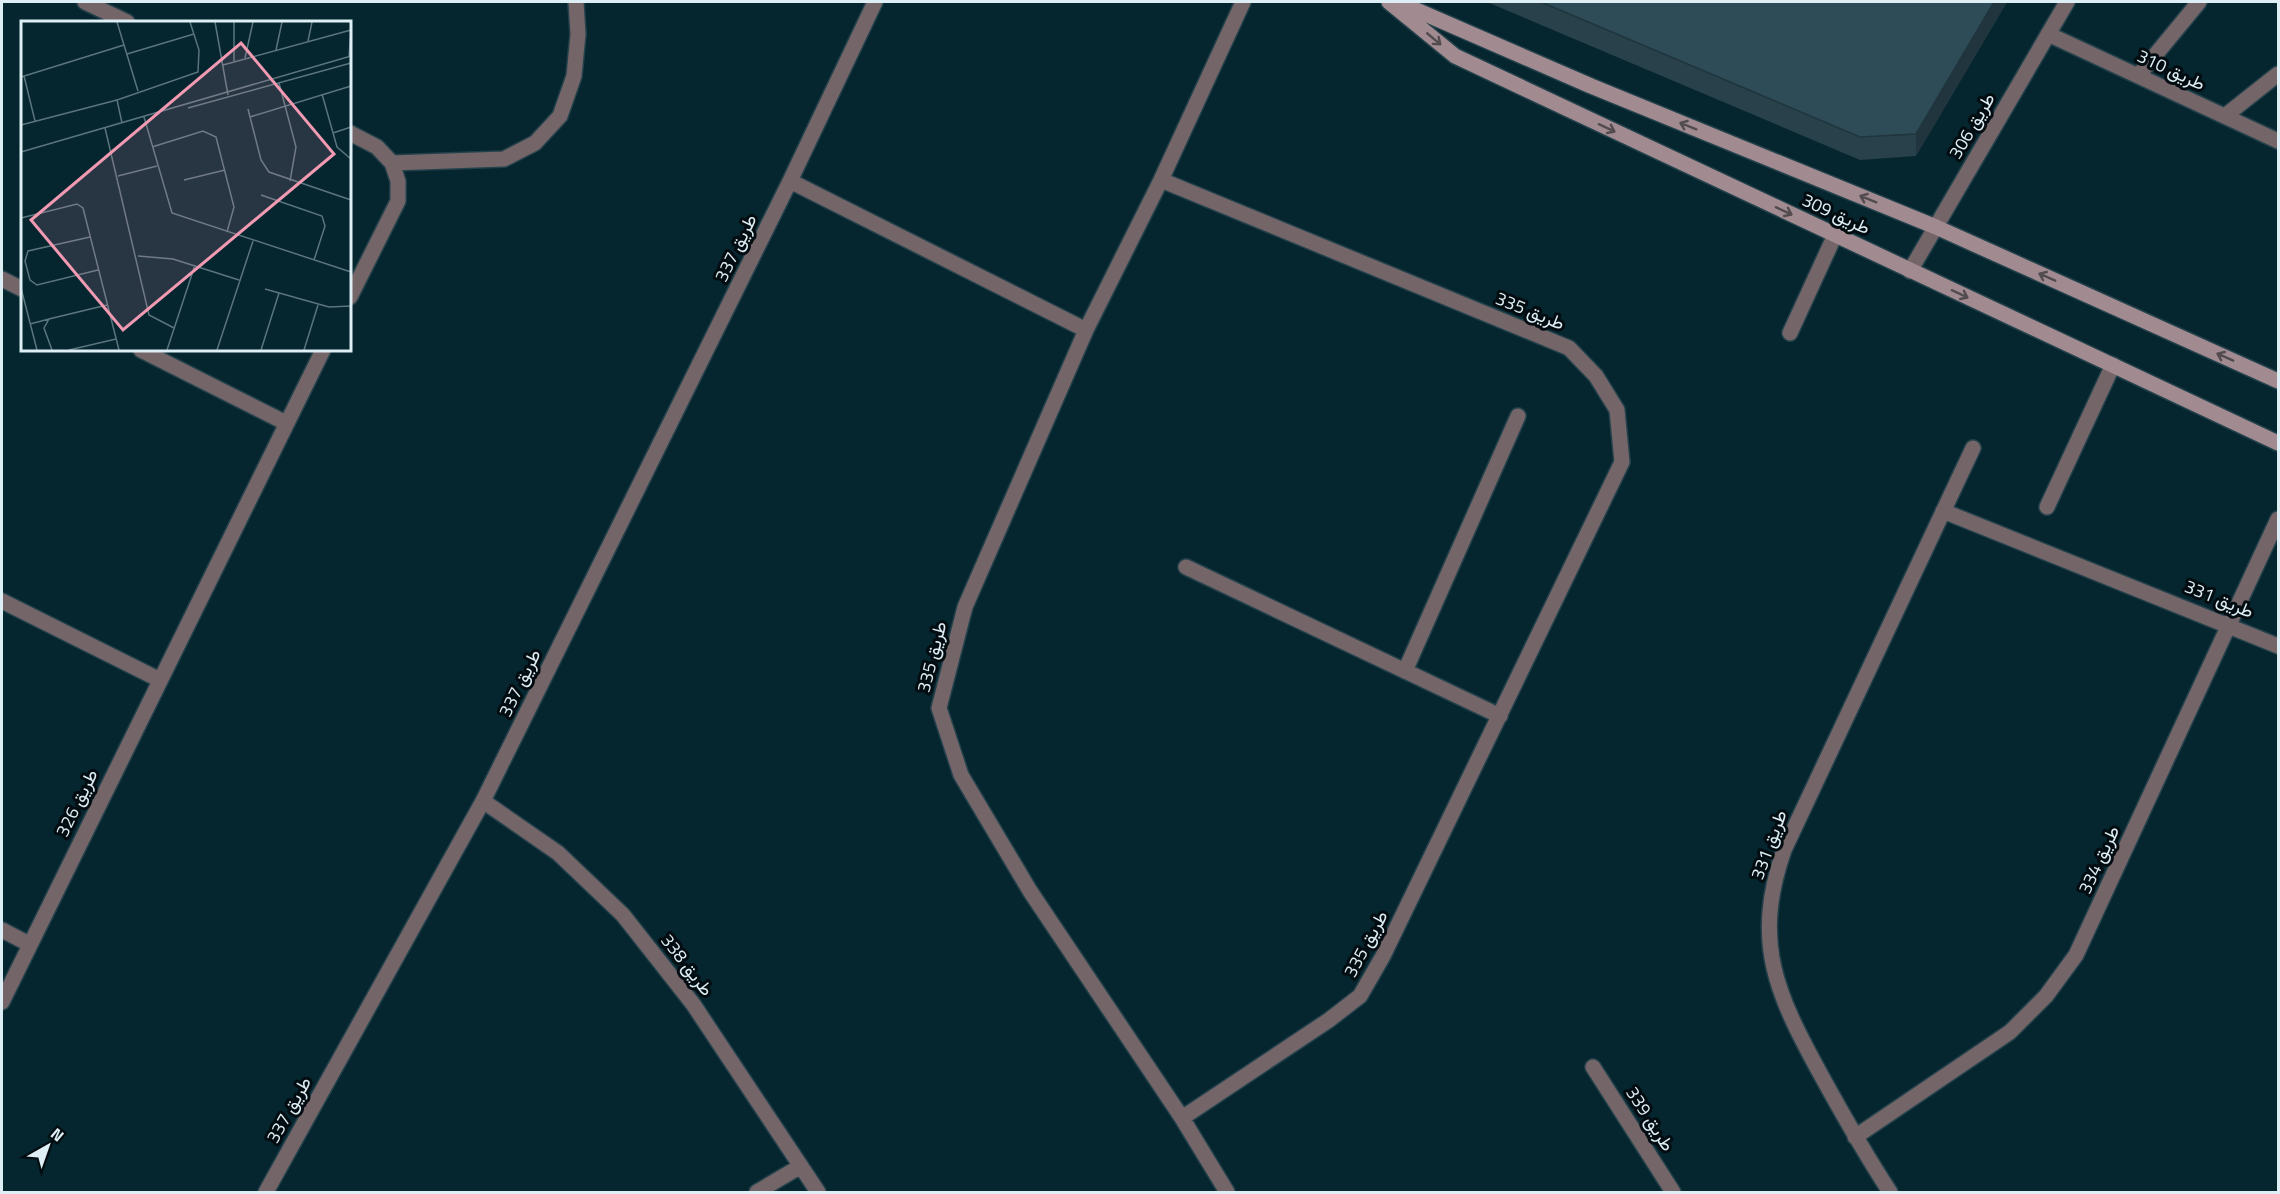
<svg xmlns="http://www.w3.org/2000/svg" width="2280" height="1194" viewBox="0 0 2280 1194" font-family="'Titillium Web',Vazirmatn,sans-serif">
<rect width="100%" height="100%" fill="#05252f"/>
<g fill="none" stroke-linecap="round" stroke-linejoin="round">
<defs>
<path id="lane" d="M392 163 504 159 535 143 560 116 574 76 578 34 576 2
M1790 333 1835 235
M2047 507 2113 365
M1405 671 1518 416"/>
<path id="street" d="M85 2 127 22
M2048 34 2278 141
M2138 76 2199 2
M2225 116 2278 74
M350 133 377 147 392 163 398 181V201L350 297
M1161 180 1569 348 1596 376 1617 410 1622 462 1383 956 1360 996 1329 1020 1182 1118
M790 181 1086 330
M1910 271 2067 2
M2 279 22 289
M141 350 286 423
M1943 511 2278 646
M1186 567 1500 716
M2 601 160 680
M483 801 558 853 623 915 693 1004 818 1192
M2 930 29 944
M2 1002 323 350
M1593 1067 1673 1192
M1855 1137 2010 1032 2046 996 2076 955 2278 519
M266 1192 483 801 790 181 875 2
M757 1192 801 1166
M1227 1192 1182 1118 1030 891 961 775 939 708 965 607 1086 330 1161 180 1243 2
M1890 1192C1865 1154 1843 1115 1821 1075 1776 993 1752 942 1784 850L1973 448"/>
<path id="secondary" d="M1389 2 1455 56 2278 443
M1398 2 1591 86 1936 227 2278 381"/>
</defs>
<use href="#lane" stroke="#23414b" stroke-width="18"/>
<use href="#street" stroke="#23414b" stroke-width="18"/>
<use href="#secondary" stroke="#23414b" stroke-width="18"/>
<use href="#lane" stroke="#736568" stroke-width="15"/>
<use href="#street" stroke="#736568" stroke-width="15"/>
<use href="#secondary" stroke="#a18b90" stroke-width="15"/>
</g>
<path fill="#28414b" d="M1487 2H2007L1916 156 1860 160Z"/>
<path fill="#20353d" d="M1994 2H2007L1916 156V134Z"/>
<path fill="#2e4c57" stroke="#20353d" stroke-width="1.5" d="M1541 2H1994L1916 134 1860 137Z"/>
<defs><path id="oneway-shaft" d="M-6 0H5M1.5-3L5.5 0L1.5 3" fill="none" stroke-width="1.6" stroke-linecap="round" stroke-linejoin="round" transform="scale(1.5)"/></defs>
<g stroke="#524c50">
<use href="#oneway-shaft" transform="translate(1434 39) rotate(40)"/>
<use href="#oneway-shaft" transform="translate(1688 126) rotate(-158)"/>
<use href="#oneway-shaft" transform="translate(1607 128) rotate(25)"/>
<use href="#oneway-shaft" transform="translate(1868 199) rotate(-158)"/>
<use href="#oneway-shaft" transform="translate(1784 211) rotate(25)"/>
<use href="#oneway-shaft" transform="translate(2047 277) rotate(-156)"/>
<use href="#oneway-shaft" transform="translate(1960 294) rotate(25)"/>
<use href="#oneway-shaft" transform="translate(2225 357) rotate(-156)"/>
</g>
<g text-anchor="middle" stroke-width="6" stroke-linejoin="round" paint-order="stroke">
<g font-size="18" fill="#ddeef4" stroke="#030d11">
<text transform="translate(2171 70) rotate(25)" y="6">طريق 310</text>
<text transform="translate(1972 126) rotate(-60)" y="6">طريق 306</text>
<text transform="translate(1836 214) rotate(25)" y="6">طريق 309</text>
<text transform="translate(736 248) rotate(-64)" y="6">طريق 337</text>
<text transform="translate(1530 311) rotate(22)" y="6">طريق 335</text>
<text transform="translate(2219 599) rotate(22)" y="6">طريق 331</text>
<text transform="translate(932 657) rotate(-76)" y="6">طريق 335</text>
<text transform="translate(520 683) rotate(-64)" y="6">طريق 337</text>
<text transform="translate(77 803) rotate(-64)" y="6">طريق 326</text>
<text transform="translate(1769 845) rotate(-70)" y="6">طريق 331</text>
<text transform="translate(2099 860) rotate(-65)" y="6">طريق 334</text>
<text transform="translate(1366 944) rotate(-62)" y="6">طريق 335</text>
<text transform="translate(687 965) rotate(52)" y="6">طريق 338</text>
<text transform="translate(289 1110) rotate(-61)" y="6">طريق 337</text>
<text transform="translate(1650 1119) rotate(57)" y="6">طريق 339</text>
</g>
</g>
<g transform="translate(21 21)">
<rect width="330" height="330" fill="#05252f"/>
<path fill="none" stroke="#5b757e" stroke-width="1.5" d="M96 1 117 70M194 1 207 74M213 1V40M287 20 291 1M255 29 261 1M106 33 173 13M328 36 330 9M224 37 232 1M202 44 330 9M3 55 14 100M0 56 103 24M258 62 275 126 269 160M301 73 316 126 330 138M167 87 330 42M227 88 240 139 248 151 330 179M123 96 151 192 330 251M229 96 330 65M101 102 96 79 177 51 178 29 169 1M0 104 96 79M84 107 128 294 153 307M312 112 330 106M131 126 182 110 195 116 213 186 206 211M0 131 330 35M97 155 136 145M163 159 204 149M240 174 301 195 304 205 293 239M0 197 56 183 62 187 98 329M69 216 7 230 4 240 9 259 16 264 77 249M117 235 152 238 218 259M0 267 16 329M244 268 308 286 330 285M9 303 28 298M31 329 23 307 28 298 86 284M48 329 95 318M146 329 174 244M196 329 232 220M240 329 258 272M283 329 297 284"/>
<path fill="#f19ab2" fill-opacity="0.15" stroke="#f19ab2" stroke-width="3" d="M220 22 313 133 102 309 10 199Z"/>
<rect width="330" height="330" fill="none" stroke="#ddeef4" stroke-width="3"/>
</g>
<rect width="2280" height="1194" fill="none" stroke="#ddeef4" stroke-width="6"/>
<g transform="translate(48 1146) rotate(40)" stroke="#030d11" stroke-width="4.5" paint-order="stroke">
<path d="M0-4.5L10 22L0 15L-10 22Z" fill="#ddeef4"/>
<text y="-9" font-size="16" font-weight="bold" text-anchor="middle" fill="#ddeef4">N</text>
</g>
</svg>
